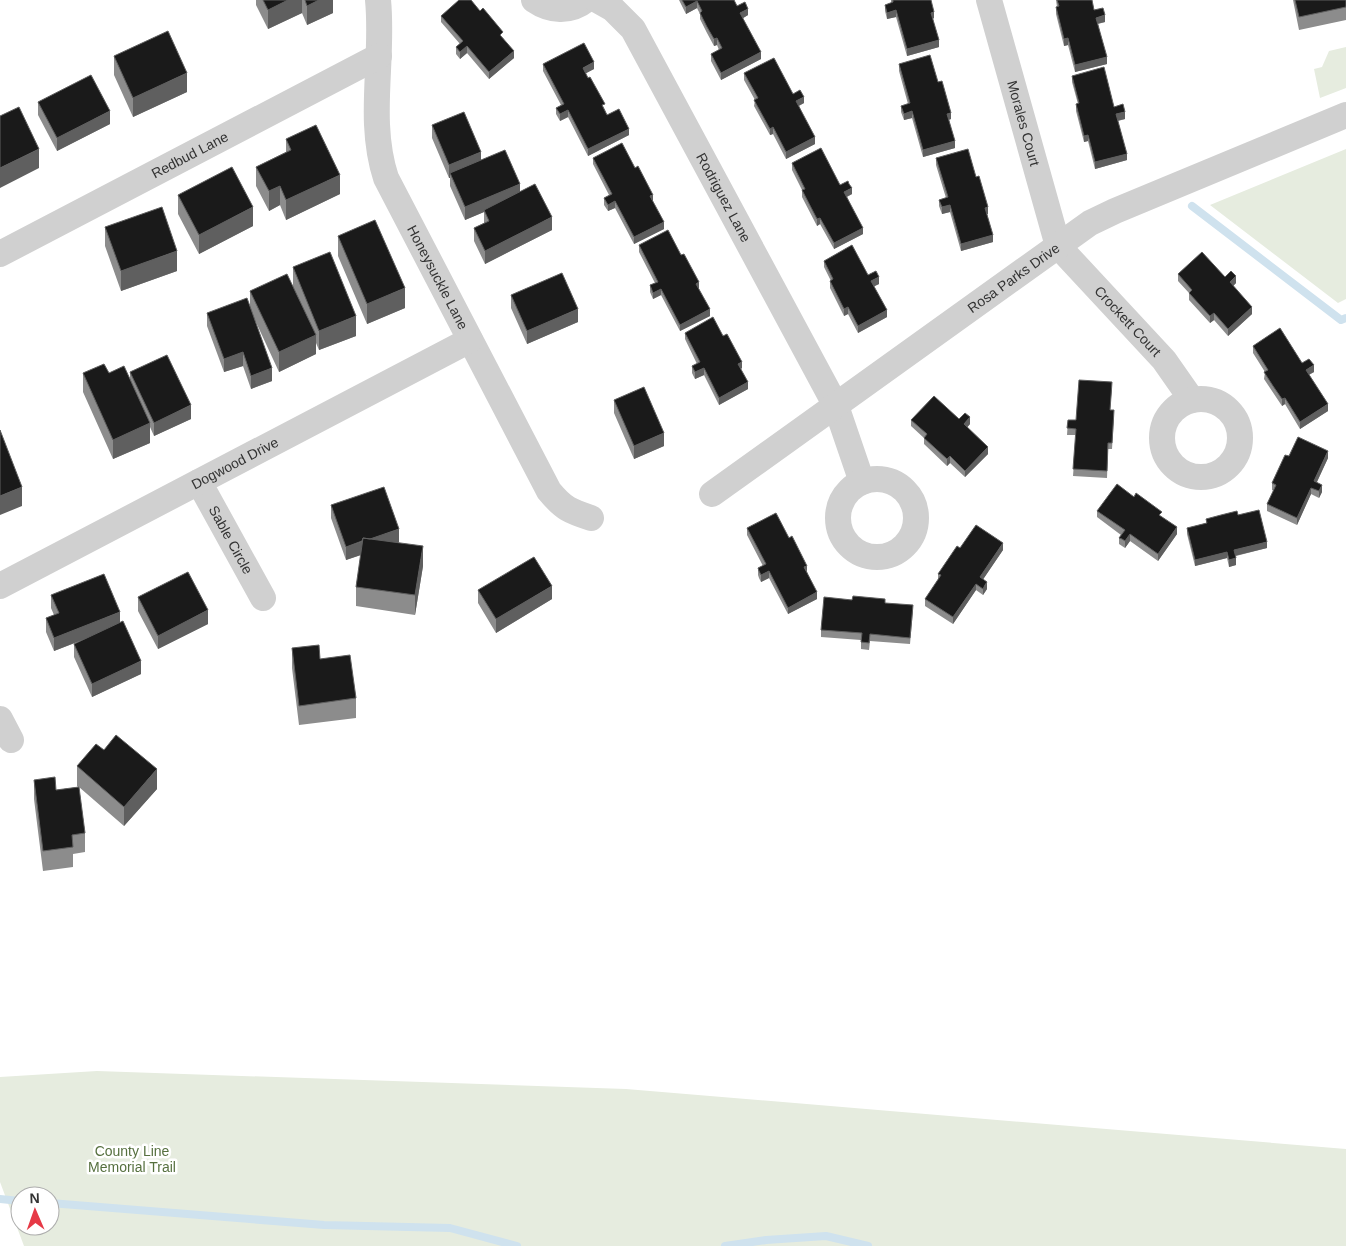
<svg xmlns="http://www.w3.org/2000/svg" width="1346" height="1246" viewBox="0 0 1346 1246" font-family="Arial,sans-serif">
<rect width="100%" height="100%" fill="#fff"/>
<path fill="#e6ecdf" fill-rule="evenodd" d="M1346 47V88L1320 98 1314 69 1322 67 1329 51Z
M1346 149V299L1338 303 1210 205Z
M97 1071 626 1089 1346 1149V1246H24L0 1182V1077ZM20 1196H50V1226H20Z"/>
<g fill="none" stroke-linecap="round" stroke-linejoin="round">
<path stroke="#cfe2ee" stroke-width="8" d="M1192 206 1341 320 1346 318
M0 1199 20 1201
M50 1203 324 1225 450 1228 517 1246
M725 1246 766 1240 826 1236 868 1246"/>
<g stroke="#d0d0d0" stroke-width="26">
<path id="s1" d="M378 0C384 60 367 120 386 178L549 491C564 509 570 511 591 518"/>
<path d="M534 0C550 11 570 13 586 0"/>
<path id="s2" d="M597 0 613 9 633 29 836 406 862 482"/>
<path id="s3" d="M989 0 1058 246 1164 360 1192 400"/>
<path id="s4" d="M0 254 379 56"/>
<circle cx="1201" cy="438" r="39"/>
<circle cx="877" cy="518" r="39"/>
<path id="s5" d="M199 482 263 598"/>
<path id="s6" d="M712 494 1090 223 1115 211 1346 115"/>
<path id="s7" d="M0 586 470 340"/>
<path d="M0 719 11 740"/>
</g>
</g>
<path fill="#8c8c8c" d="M256 0H333V13L307 25 302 13 268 29 256 5Z
M679 0H734L737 6 748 15 743 18 761 59 721 80 711 61V54L719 50 717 45 714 46 707 33 700 19V14L697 8 686 14Z
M891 0H931L934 18 933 19 939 47 907 56 896 17 887 19 885 11V5L891 3Z
M1056 0H1092L1094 10 1105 22 1098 24 1107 64 1075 72 1068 45 1064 46 1056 14V7H1057Z
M1293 0H1346V20L1299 30Z
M441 16 503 38 514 58 489 79 467 53 460 59 456 54V47L460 44 441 22Z
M114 56 187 92 133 117 114 75Z
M543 64 594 69 585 73 605 110 607 115 629 135 588 156 568 117 560 121 556 114V108L561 105 543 71Z
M899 64 938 82 951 119 949 120 955 148 923 157 912 118 904 120 901 112V106L908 104 899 71Z
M744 73 793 94 804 103 799 106 815 144 786 159 773 134 770 135 754 106 755 100 744 80Z
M1072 76 1114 107 1125 119 1118 121 1127 160 1095 169 1088 141 1084 142 1076 111V104H1078L1072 82Z
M38 102 110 124 57 151 38 115Z
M432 125 481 160 520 191 552 230 485 264 474 241V228L484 223V212L465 220 450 186V178H449L432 138Z
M286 139 340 194 286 220 280 205 269 211 256 186V167L286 152Z
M593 158 653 202 664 229 634 244 615 208 608 211 604 205V198L609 195 593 164Z
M936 158 976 177 988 214H987L993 242 961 251 950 212 942 214 939 206V200L946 198 936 165Z
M792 163 840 185 852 194 847 197 863 234 834 249 820 224 817 226 802 197V190L792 170Z
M178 195 253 226 199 254 178 214Z
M105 227 177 271 121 291 105 246Z
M338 236 405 308 367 324 338 256Z
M639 245 699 289 710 316 680 331 661 295 653 299 650 292V285L655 283 639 252Z
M824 261 868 275 879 284 874 286 887 317 858 333 848 314 844 316 830 288V281H831L824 267Z
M293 267 356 336 319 350 316 343V354L279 372 254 318 272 381 251 389 243 366 224 372 207 326V313L250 308V291L293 286Z
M1178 274 1225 277 1236 283 1233 286 1252 314 1228 336 1214 320 1210 323 1189 300V293L1178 281Z
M511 295 578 322 527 344 511 308Z
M685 333 723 336 742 368 741 369 748 389 719 405 704 375 695 379 692 373V366L697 364 685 339Z
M1253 346 1302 363 1314 372 1309 375 1328 411 1300 429 1285 404 1282 406 1264 379 1265 372 1253 353Z
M130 372 191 419 154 436 150 427V443L113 459 83 392V373H109L130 380Z
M1112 388 1110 410 1114 417 1112 449H1108L1107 478 1073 476 1076 435H1067L1068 420H1076Z
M614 400 664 446 634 459 614 413Z
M911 420 970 424 967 427 988 454 965 477 950 463 947 466 924 444V438L911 426Z
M1289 456 1328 458 1317 482 1322 492 1319 498 1311 494 1297 525 1267 511V504L1274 491 1272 490V483Z
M331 505 399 542 397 543 423 566 415 615 356 606V587L361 555 346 560 331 518Z
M1097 511 1162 517 1177 534 1158 561 1130 541 1125 548 1119 544V538L1121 535 1097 517Z
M1238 515 1267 548 1236 556V565L1229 567 1227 558 1195 566 1187 534V528L1206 523V519Z
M747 528 807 572 817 599 788 614 769 578 761 582 759 578 758 575V568L763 566 747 535Z
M960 548 1003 550 983 579 987 589 983 595 976 590 953 624 925 606V599L938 580V574Z
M478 590 552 599 496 633 478 603Z
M51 595 120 623 141 674 92 697 74 657V644L88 638 54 651 46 632V618L54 615 51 608Z
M138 597 208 624 158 649 138 611Z
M885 603 913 611 910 644 870 641 869 650 861 649V640L821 637V630Z
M292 648 320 659 356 698V718L299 725 292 668Z
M104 750 157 789 124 826 79 787 85 833V852L73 854V867L43 871 34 799V780L56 790 78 787 77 786V766Z"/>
<path fill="#5f5f5f" d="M288 0H302V13L268 29V10Z
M319 0H333V13L307 25V6Z
M697 1V8L686 14V7Z
M748 9V15L740 20V13Z
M896 10V17L887 19V13Z
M934 12V18L931 19V13Z
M1105 15V22L1096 24V18Z
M717 38V45L714 46V39Z
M1068 38V45L1064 46V39Z
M939 40V47L907 56V49Z
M467 46V53L460 59V52Z
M514 51V58L489 79V72Z
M761 52V59L721 80V73Z
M1107 57V64L1075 72V65Z
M594 62V69L583 75V68Z
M187 73V92L133 117V98Z
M804 97V103L796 107V101Z
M568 110V117L560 121V114Z
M110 111V124L57 151V138Z
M912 111V118L904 120V114Z
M1125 112V119L1116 121V114Z
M951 113V119L947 120V114Z
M773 127V134L770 135V129Z
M629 129V135L588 156V149Z
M1088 135V141L1084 142V136Z
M815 137V144L786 159V152Z
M955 141V148L923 157V150Z
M39 149V168L0 188V168Z
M481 152V165L450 173V178H449V165Z
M1127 154V160L1095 169V162Z
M340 175V194L286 220V200Z
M520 184V197L484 210V212L465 220V207Z
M280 186V205L269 211V191Z
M852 188V194L844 198V192Z
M653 195V202L650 196Z
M615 201V208L608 211V205Z
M950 205V212L942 214V207Z
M253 207V226L199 254V235Z
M988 207V214L985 215V208Z
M552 217V230L485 264V251Z
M820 218V224L817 226V219Z
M664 222V229L634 244V237Z
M863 228V234L834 249V243Z
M993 235V242L961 251V244Z
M177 251V271L121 291V271Z
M1236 276V283L1230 289V282Z
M879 277V284L871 288V281Z
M699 282V289L696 291V284Z
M405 288V308L367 324V304Z
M661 289V295L653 299V293Z
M848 307V314L844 316V309Z
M1252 307V314L1228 336V329Z
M578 309V322L527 344V331Z
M710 309V316L680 331V325Z
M887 310V317L858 333V326Z
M1214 313V320L1210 323V316Z
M356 316V336L319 350V331Z
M316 335V354L279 372V352Z
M243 352V366L224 372V359Z
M742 362V368L738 371V364Z
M1314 365V372L1306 376V370Z
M272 368V381L251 389V376Z
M704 368V375L695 379V372Z
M748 382V389L719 405V398Z
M1285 398V404L1282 406V399Z
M1328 404V411L1300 429V422Z
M191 405V419L154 436V423Z
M970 417V424L964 431V424Z
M150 423V443L113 459V440Z
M664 433V446L634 459V446Z
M988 447V454L965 477V471Z
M1328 451V458L1314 488V481Z
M950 456V463L947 466V459Z
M1322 485V492L1319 498V491Z
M22 487V506L0 515V496Z
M1311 488V494L1297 525V518Z
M1177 527V534L1158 561V554Z
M399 529V542L346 560V547Z
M1130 534V541L1125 548V541Z
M1267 542V548L1234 556V550Z
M1003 543V550L980 584V577Z
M423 546V566L415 615V595Z
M1227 552V558L1195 566V560Z
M1236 558V565L1229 567V560Z
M807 566V572L804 567Z
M769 571V578L761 582V575Z
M987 582V589L983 595V589Z
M976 584V590L953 624V617Z
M552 586V599L496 633V619Z
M817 592V599L788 614V608Z
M208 610V624L158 649V636Z
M120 612V625L54 651V638Z
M141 661V674L92 697V684Z
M157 769V789L124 826V807Z"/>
<path fill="#1a1a1a" stroke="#5f5f5f" d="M263 0H288L268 10Z
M305 0H319L307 6Z
M459 0H471L480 11 483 8 503 32 500 35 514 51 489 72 467 46 460 52 456 47 463 41 441 16Z
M682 0H734L737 6 745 2 748 9 740 13 761 52 721 73 711 54 722 48 717 38 714 39 707 27 700 13 702 11 697 1 686 7Z
M893 0H931L934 12 931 13 939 40 907 49 896 10 887 13 885 5 893 2Z
M1057 0H1092L1094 10 1103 8 1105 15 1096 18 1107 57 1075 65 1068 38 1064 39 1056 7 1059 6Z
M1295 0H1346V7L1299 17Z
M168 31 187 73 133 98 114 56Z
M584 43 594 62 583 68 588 78 590 77 605 104 602 105 607 115 619 109 629 129 588 149 568 110 560 114 556 108 564 104 543 64Z
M930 55 938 82 942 81 951 113 947 114 955 141 923 150 912 111 904 114 901 106 910 103 899 64Z
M774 58 793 94 800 90 804 97 796 101 815 137 786 152 773 127 770 129 754 100 758 98 744 73Z
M1104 67 1114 107 1123 104 1125 112 1116 114 1127 154 1095 162 1088 135 1084 136 1076 104 1079 103 1072 76Z
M91 75 110 111 57 138 38 102Z
M19 107 39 149 0 168V116Z
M464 112 481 152 449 165 432 125Z
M316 125 340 175 286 200 280 186 269 191 256 167 291 150 286 139Z
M622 143 635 168 638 166 653 195 650 196 664 222 634 237 615 201 608 205 604 198 612 194 593 158Z
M821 148 840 185 848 181 849 184 852 188 844 192 863 228 834 243 820 218 817 219 802 190 805 189 792 163Z
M968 149 976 177 979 176 988 207 985 208 993 235 961 244 950 205 942 207 939 200 948 197 936 158Z
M505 150 520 184 465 207 450 173Z
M232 167 253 207 199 235 178 195Z
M535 184 552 217 485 251 474 228 489 221 484 210Z
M162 207 177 251 121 271 105 227Z
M375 220 405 288 367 304 338 236Z
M668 230 681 255 684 254 699 282 696 284 710 309 680 325 661 289 653 293 650 285 658 282 639 245Z
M852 245 868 275 876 271 879 277 871 281 887 310 858 326 848 307 844 309 830 281 833 279 824 261Z
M330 252 356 316 319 331 293 267Z
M1202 252 1225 277 1231 271 1236 276 1230 282 1252 307 1228 329 1214 313 1210 316 1189 293 1192 290 1178 274Z
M562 273 578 309 527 331 511 295Z
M287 274 316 335 279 352 250 291Z
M247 298 272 368 251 376 243 352 224 359 207 313Z
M713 317 723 336 727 334 742 362 738 364 748 382 719 398 704 368 695 372 692 366 700 362 685 333Z
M1280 328 1302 363 1309 359 1314 365 1306 370 1328 404 1300 422 1285 398 1282 399 1273 386 1264 372 1268 370 1253 346Z
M167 355 191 405 154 423 130 372Z
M104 364 109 373 124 366 150 423 113 440 83 373Z
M1079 380 1112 382 1110 410H1114L1112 443H1108L1107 471 1073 469 1076 429 1067 428 1068 420H1076Z
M644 387 664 433 634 446 614 400Z
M934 396 959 419 965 413 970 417 964 424 988 447 965 471 950 456 947 459 924 438 927 434 911 420Z
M0 430 22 487 0 496Z
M1298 437 1328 451 1314 481 1322 485 1319 491 1311 488 1297 518 1267 504 1276 485 1272 483 1285 455 1289 456Z
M1117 484 1134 497 1136 493 1162 512 1159 515 1177 527 1158 554 1130 534 1125 541 1122 539 1119 538 1125 530 1097 511Z
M384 487 399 529 370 539 363 538 362 541 346 547 331 505Z
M1259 510 1267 542 1234 550 1236 558 1229 560 1227 552 1195 560 1187 528 1207 523 1206 519 1221 515 1237 511 1238 515Z
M776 513 789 538 792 536 807 566 804 567 817 592 788 608 769 571 761 575 759 571 758 568 766 564 747 528Z
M976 525 1003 543 980 577 987 582 985 585 983 589 976 584 953 617 925 599 941 575 938 574 957 546 960 548Z
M363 538 423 546 415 595 356 587Z
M534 557 552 586 496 619 478 590Z
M188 572 208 610 158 636 138 597Z
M104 574 120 612 54 638 46 618 59 613 51 595Z
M853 596 885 599V603L913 605 910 638 870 634 869 643 861 642 862 633 821 630 824 597 852 600Z
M123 621 141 661 92 684 74 644Z
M319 645 320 659 350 655 356 698 299 706 292 648Z
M116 735 157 769 124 807 77 766 96 744 104 750Z
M55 777 56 790 79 787 85 833 72 835 73 847 43 851 34 780Z"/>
<g text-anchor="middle" stroke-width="5" stroke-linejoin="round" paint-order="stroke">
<g font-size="14" fill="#333" stroke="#fff">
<text dy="5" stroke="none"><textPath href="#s3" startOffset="128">Morales Court</textPath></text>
<text dy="5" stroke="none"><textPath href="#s4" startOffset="214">Redbud Lane</textPath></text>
<text dy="5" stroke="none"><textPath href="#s2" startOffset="238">Rodriguez Lane</textPath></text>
<text dy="5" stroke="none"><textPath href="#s1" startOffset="291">Honeysuckle Lane</textPath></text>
<text dy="5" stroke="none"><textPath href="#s6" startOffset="371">Rosa Parks Drive</textPath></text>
<text dy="5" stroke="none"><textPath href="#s3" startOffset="358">Crockett Court</textPath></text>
<text dy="5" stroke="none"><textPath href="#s7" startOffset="265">Dogwood Drive</textPath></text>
<text dy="5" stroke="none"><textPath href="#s5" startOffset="66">Sable Circle</textPath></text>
</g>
<g font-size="14" fill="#56703f" stroke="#fff">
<text x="132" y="1156">County Line<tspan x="132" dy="16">Memorial Trail</tspan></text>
</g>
</g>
<g transform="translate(35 1211) rotate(358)"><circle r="24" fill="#ffffff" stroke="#adadad"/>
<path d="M0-4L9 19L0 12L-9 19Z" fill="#e63946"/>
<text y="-8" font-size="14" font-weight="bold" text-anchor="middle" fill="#333333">N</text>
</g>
</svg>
